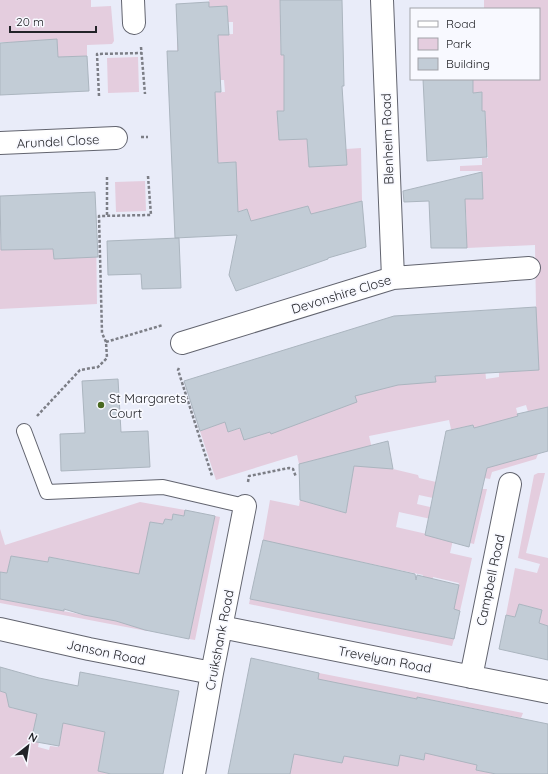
<svg xmlns="http://www.w3.org/2000/svg" width="548" height="774" viewBox="0 0 548 774" font-family="Quicksand,sans-serif">
<rect width="100%" height="100%" fill="#e9ecf9"/>
<path fill="#e4cdde" d="M0 0H91V7L111 6 114 41 112 44 87 45V56L58 57 57 39 12 59 11 42H0Z
M209 0H280V15L307 14 280 29 281 55 308 54 307 67H284V88L306 110 277 111 279 140 307 139 309 167 347 165 346 149 361 148 362 201 335 208 323 213 317 229 308 206 252 225 247 209 234 213 235 162 207 163 204 93 225 92 224 80H220V64L204 49 177 51V42L212 40 213 35 233 34V22H228L227 6 209 7Z
M484 0H548V442L529 415 526 405 516 408 518 416 478 441 473 425 453 429 461 457 453 438 449 420 369 436 376 465 383 468 393 469 418 475 419 478 436 482 433 498 419 495 417 504 443 510 440 521 399 512 396 527 453 540 450 553 472 558 460 611 453 609 459 583 433 577 427 603 417 601 423 575 395 569 389 594 376 591 381 566 353 560 348 585 334 582 339 557 312 551 306 576 277 544 263 540 270 500 299 506 300 500 346 513 351 483 344 453 299 464 297 455 216 480 200 431 214 426 219 405 228 432 355 395 404 383 436 381 433 346 483 344 486 379 499 377V372L536 307 535 245 467 248 466 211 429 212V210L462 209V199L483 198 482 171H460V166L482 165V158H488L487 146H481L460 123 486 122 485 111H482V93H473V79H539V9H484Z
M138 57 139 92 108 93 107 58Z
M145 181 146 211 116 212 115 182Z
M96 227 97 304 0 309V235L1 250 53 249 54 259H66Z
M538 454 536 459 492 472 490 479 484 478 486 467Z
M538 473H545L526 553 548 558V626L539 624 542 610 519 604 515 617 506 615 515 568 537 573 540 564 518 558 534 475Z
M482 489H487L474 544 470 543Z
M140 502 185 510 184 516 173 514 172 520 165 519 163 524 150 522 148 533 150 617 147 631 0 603V599L84 615 99 591 104 567 82 563 78 587 64 584 68 560 49 557 44 579 34 560 11 556 7 573 1 572 0 575V529L5 545Z
M215 516 220 517 195 640 189 639Z
M250 599 454 639 452 646 249 604Z
M319 673 523 713 521 718 418 697 417 699 357 687 329 760 342 763 346 745 400 754 424 760 426 750 480 745 476 770 496 774H290L261 768 315 689Z
M92 675 106 677 104 688 135 738 100 761 98 771 111 774H0V691L6 693 9 707 15 709 17 704 38 709 32 741 39 742 38 747 49 750 50 746 58 747 64 718Z"/>
<path fill="#c2ccd6" stroke="#abb5bf" d="M280 0H342L344 86H342L347 165 309 167 307 139 279 140 277 111H284V55H281Z
M209 2V7L227 6 229 35H218L221 92H215L218 163 236 162 238 212 247 209 251 221 308 206 311 214 362 201 366 247 328 258V259L236 291 229 275 237 235 175 238 167 51H178L176 4Z
M57 39 58 57 87 56 89 91 0 95V43Z
M423 79H473V93L482 92V111H485L487 157 427 161Z
M482 172 483 199H465L467 248H431L429 201 404 202 403 191Z
M95 192 98 257 54 259 53 249 1 250 0 196Z
M179 238 181 288 142 289 141 274 108 275 107 241Z
M536 307 539 370 435 376 436 382 398 385 355 396 357 402 271 434 270 432 244 440 240 428 228 432 225 422 200 431 184 381 394 316Z
M118 379 121 432 148 431 150 467 61 471 60 434 85 433 82 381Z
M548 407V451L487 468 469 547 425 535 446 431 473 425 474 428 518 416 517 414Z
M388 441 393 469 354 466 346 513 300 500 299 464Z
M185 510 215 516 189 639 145 630 116 621 84 615 64 609V611L0 599V572L7 573 11 556 48 562 49 557 139 574 150 522 163 524 165 519 172 520 173 514 184 516Z
M263 540 415 574 416 580 417 575 459 585 454 609 460 611 454 639 250 599Z
M519 604 542 610 539 623 548 626V660L499 649 506 615 515 617Z
M251 658 319 673 318 679 417 699V697L548 724V774H496L476 770 477 765 425 753 424 760 400 755 398 766 344 756 342 763 294 754 290 774H228Z
M0 667 39 678 78 686 80 672 179 691 163 774H111L98 771 105 732 63 723 59 746 31 741 37 714 9 707 6 693 0 691Z"/>
<g fill="none" stroke-linecap="round" stroke-linejoin="round">
<defs>
<path id="lane" d="M24 431 47 492 163 487 245 506"/>
<path id="street" d="M133 0 134 23
M382 0 393 278
M0 143 116 138
M182 343 393 278 529 268
M221 627 548 692
M0 629 89 649 212 673
M471 677 510 484
M194 774 212 673 245 506"/>
</defs>
<use href="#lane" stroke="#62646f" stroke-width="16"/>
<use href="#street" stroke="#62646f" stroke-width="24"/>
<path stroke="#7c7e86" stroke-width="2.5" stroke-dasharray="3 2" stroke-linecap="butt" d="M141 47 145 94
M99 96 97 54 142 53
M141 137H148
M107 177V216
M106 342 163 325
M179 368 178 370 212 476
M37 416 80 370 98 367 107 358 106 342 102 333 99 216 151 215 148 176
M248 482 249 476 289 468 293 469 296 477"/>
<use href="#lane" stroke="#fff" stroke-width="14"/>
<use href="#street" stroke="#fff" stroke-width="22"/>
</g>
<circle fill="#496920" stroke="#f8f9ff" stroke-width="1.5" cx="101" cy="405" r="4"/>
<g text-anchor="middle" stroke-width="3.5" stroke-linejoin="round" paint-order="stroke">
<g font-size="13" fill="#222328" stroke="#f8f9ff">
<text transform="translate(387 139) rotate(-92)" y="5">Blenheim Road</text>
<text transform="translate(58 141) rotate(-3)" y="5">Arundel Close</text>
<text transform="translate(341 294) rotate(-17)" y="5">Devonshire Close</text>
<text transform="translate(490 580) rotate(-78)" y="5">Campbell Road</text>
<text transform="translate(219 640) rotate(-79)" y="5">Cruikshank Road</text>
<text transform="translate(106 652) rotate(12)" y="5">Janson Road</text>
<text transform="translate(385 659) rotate(11)" y="5">Trevelyan Road</text>
</g>
<g font-size="13" fill="#222328" stroke="#f8f9ff" text-anchor="start">
<text x="109" y="403">St Margarets<tspan x="109" dy="15">Court</tspan></text>
</g>
</g>
<rect x="410" y="8" width="130" height="72" fill="#f8f9ff" stroke="#a2a3a9"/>
<rect x="418" y="21" width="20" height="6" fill="#ffffff" stroke="#a2a3a9"/>
<text x="446" y="28" font-size="12" fill="#222328">Road</text>
<rect x="418" y="38" width="20" height="12" fill="#e4cdde" stroke="#a2a3a9"/>
<text x="446" y="48" font-size="12" fill="#222328">Park</text>
<rect x="418" y="58" width="20" height="12" fill="#c2ccd6" stroke="#a2a3a9"/>
<text x="446" y="68" font-size="12" fill="#222328">Building</text>
<g transform="translate(28 746) rotate(30)" stroke="#f8f9ff" stroke-width="3" paint-order="stroke">
<path d="M0-3L7 15L0 10L-7 15Z" fill="#222328"/>
<text y="-6" font-size="11" font-weight="bold" text-anchor="middle" fill="#222328">N</text>
</g>
<path d="M10 26v6h86v-6" fill="none" stroke="#222328" stroke-width="2"/>
<text x="16" y="26" font-size="12" fill="#222328" stroke="#f8f9ff" stroke-width="3" paint-order="stroke">20 m</text>
</svg>
